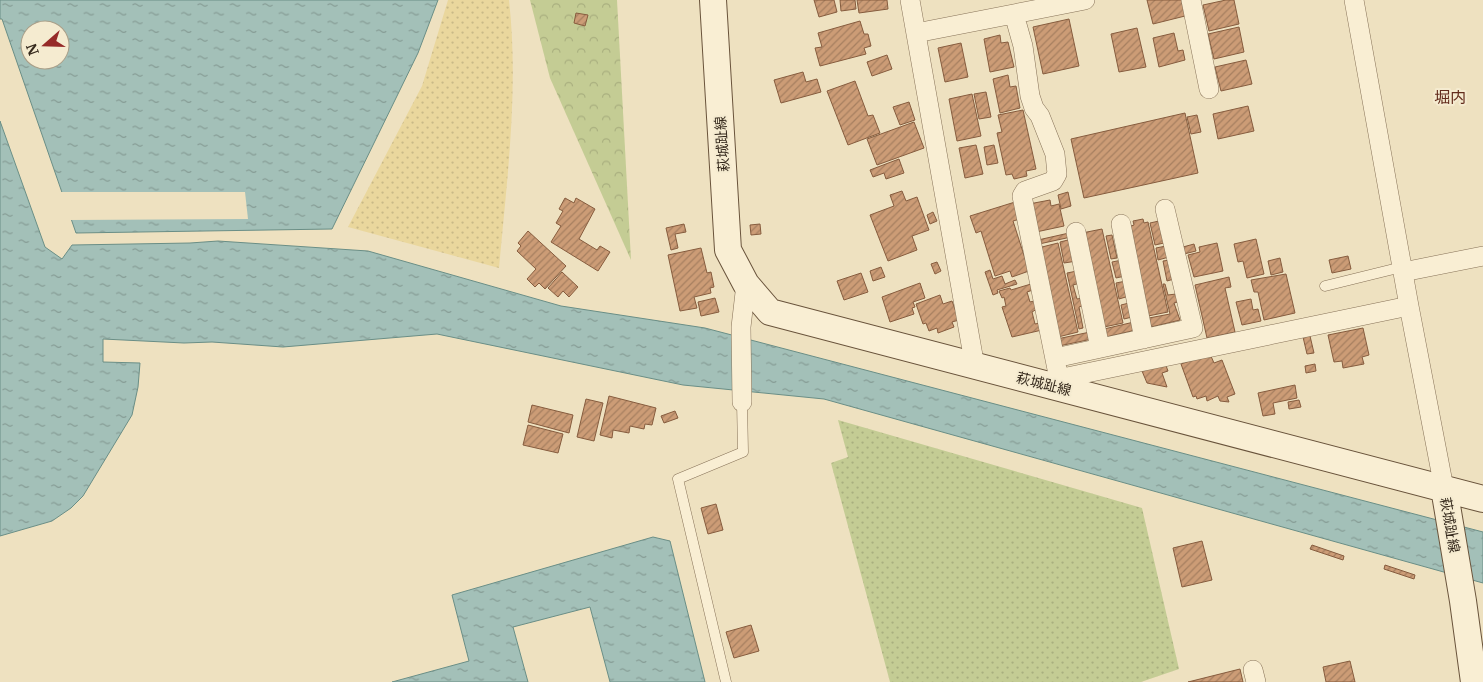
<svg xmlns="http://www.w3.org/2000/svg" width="1483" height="682" viewBox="0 0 1483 682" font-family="Merriweather,'Noto Sans JP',serif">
<defs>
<pattern id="grass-dots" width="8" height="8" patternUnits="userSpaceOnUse" patternTransform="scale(1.25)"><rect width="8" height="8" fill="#c4cc94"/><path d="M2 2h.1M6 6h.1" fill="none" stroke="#a9af7f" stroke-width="1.8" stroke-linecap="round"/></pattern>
<pattern id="forest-crowns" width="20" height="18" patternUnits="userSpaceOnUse" patternTransform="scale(1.25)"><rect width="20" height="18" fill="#c4cc94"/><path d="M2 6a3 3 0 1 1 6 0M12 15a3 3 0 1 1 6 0" fill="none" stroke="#a9af7f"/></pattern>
<pattern id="sand-dots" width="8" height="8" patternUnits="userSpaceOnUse" patternTransform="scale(1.25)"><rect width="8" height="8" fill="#ead79d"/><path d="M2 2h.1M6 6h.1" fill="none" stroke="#c9b987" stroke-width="1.8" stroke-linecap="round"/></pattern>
<pattern id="water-ripples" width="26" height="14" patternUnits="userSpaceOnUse" patternTransform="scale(1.25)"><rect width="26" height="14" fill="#a3c0b8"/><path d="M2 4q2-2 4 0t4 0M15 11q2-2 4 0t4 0" fill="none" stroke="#869c95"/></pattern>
<pattern id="building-hatch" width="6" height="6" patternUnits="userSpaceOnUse" patternTransform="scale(1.25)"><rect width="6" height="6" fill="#cc9c76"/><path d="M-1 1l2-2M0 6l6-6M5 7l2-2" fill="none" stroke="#a67f60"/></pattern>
</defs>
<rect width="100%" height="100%" fill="#eee1c0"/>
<path fill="url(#grass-dots)" d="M838 420 1142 508 1179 669 1141 682H890L831 463 848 457Z"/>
<path fill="url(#forest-crowns)" d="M530 0H617L631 260 550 78Z"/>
<path fill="url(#sand-dots)" d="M448 0H509C519 89 507 179 499 268L348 227 422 86Z"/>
<path fill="url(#water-ripples)" stroke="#6a8e86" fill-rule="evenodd" d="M0 0H438L418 53 332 229 76 233 2 19H0ZM30 30H60V60H30Z
M0 121 45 247 62 259 72 245 190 243 218 241 368 251 561 306 705 328 1483 532V583L824 399 683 385 437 334 283 347 212 342 184 343 103 339V362L140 363 138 387 132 415 83 496 71 508 52 521 0 536Z
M653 537 670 541 705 682H610L590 607 513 627 528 682H392L469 661 452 595Z"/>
<path fill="#eee1c0" d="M59 192H245L248 219 69 220Z"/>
<path fill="url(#building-hatch)" stroke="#865c3e" d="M814 0H834L837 12 819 17Z
M840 0H855L856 9 841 11Z
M857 0H887L888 9 859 13Z
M1147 0H1182L1185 16 1153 24Z
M1226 0H1234L1239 24 1209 31 1203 5Z
M576 13 588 15 585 26 574 23Z
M1069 19 1079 66 1043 74 1033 27Z
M860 21 864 34H868L871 46 864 48 866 54 820 66 815 48 822 47 818 33Z
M1239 27 1244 52 1214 59 1208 34Z
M1137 28 1146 67 1119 72 1111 34Z
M1174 33 1178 51 1183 50 1185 60 1159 67 1153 38Z
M1000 35 1001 43 1008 42 1014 67 990 72 984 39Z
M961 43 968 77 945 82 938 48Z
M887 55 892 69 872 76 867 62Z
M1246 60 1252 84 1221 91 1215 67Z
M803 72 806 82 817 79 821 92 781 103 774 80Z
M1008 75 1010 87 1016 86 1020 108 1000 113 993 79Z
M855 81 868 116 873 115 880 133 848 145 827 91Z
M986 92 991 117 979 119 974 94Z
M972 94 981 136 957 141 949 99Z
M909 102 915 120 900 125 893 107Z
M1248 106 1254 131 1218 139 1213 114Z
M1023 110 1036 169 1026 171 1027 176 1014 179 1012 174 1006 175 997 133 1002 132 998 115Z
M1185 113 1198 173 1084 198 1071 139Z
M1197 115 1201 132 1191 134 1187 117Z
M914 122 924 148 877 165 867 139Z
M976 145 983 174 965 178 959 148Z
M994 145 998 163 987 165 984 147Z
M899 159 904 173 886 179 884 173 873 177 870 170Z
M902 191 906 201 917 197 929 230 912 236 917 250 888 261 870 215 894 206 890 195Z
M1068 192 1071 206 1061 209 1058 195Z
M565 198 574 203 576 198 595 209 579 239 597 250 600 246 610 252 598 271 551 242 561 226 556 223 563 211 559 209Z
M1050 200 1051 206 1059 204 1064 226 1036 232 1029 204Z
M1015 202 1020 219 1013 221 1029 271 1012 277 1010 271 995 276 981 231 976 233 970 216Z
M933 212 937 221 930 224 927 215Z
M1143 219 1144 223 1148 222 1168 312 1148 316 1128 227 1134 225 1133 221Z
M1159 221 1164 243 1155 245 1150 223Z
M684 224 686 232 675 234 678 248 671 250 666 228Z
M760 224 761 234 751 235 750 225Z
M1102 229 1123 323 1104 327 1082 233Z
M528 231 566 266 545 289 539 283 535 287 527 279 536 269 517 251 521 246 518 243Z
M1069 233 1071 237 1039 244 1038 240Z
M1112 235 1117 258 1111 259 1106 236Z
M1072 239 1077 261 1064 263 1060 242Z
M1256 239 1264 274 1247 278 1243 261 1238 262 1234 244Z
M1058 243 1078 332 1058 337 1038 248Z
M1217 243 1223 271 1194 277 1188 255 1200 252 1199 247Z
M1194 244 1196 251 1184 254 1183 247Z
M1166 246 1169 257 1158 260 1156 248Z
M701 248 707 273 711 272 714 287 710 288 711 293 694 297 697 308 680 311 668 255Z
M1348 256 1351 269 1332 273 1329 260Z
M1280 258 1283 272 1271 275 1268 261Z
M1122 260 1125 276 1116 278 1112 262Z
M1170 260 1174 279 1167 281 1163 261Z
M937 262 941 271 935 274 931 264Z
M881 267 885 277 873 281 870 271Z
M990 270 993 279 1002 276 1005 284 1015 280 1017 284 997 290 998 293 993 295 985 272Z
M1077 271 1080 283 1073 285 1077 299 1083 298 1084 305 1079 307 1083 328 1079 329 1067 273Z
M562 272 578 287 569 297 563 291 558 297 548 288Z
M861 273 868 292 844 300 837 281Z
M1286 274 1295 313 1264 320 1258 292H1254L1251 280Z
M1229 277 1231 287 1225 288 1235 332 1207 338 1195 285Z
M1126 281 1129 296 1119 299 1116 283Z
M920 283 925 298 913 302 915 307 912 308 914 314 890 322 882 297Z
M1031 284 1033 290 1027 292 1030 302 1034 301 1037 309 1032 312 1035 324 1040 323 1042 330 1012 337 1002 307 1006 306 1004 297 1002 298 999 291 1010 288 1011 290Z
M1163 284H1165L1168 295 1176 294 1178 302 1174 303 1180 320 1151 327 1149 318 1170 314Z
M940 295 943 304 952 301 959 320 952 322 954 327 938 333 937 328 929 331 926 323 923 324 916 304Z
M715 298 719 312 701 316 698 302Z
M1251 299 1253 310 1258 309 1261 321 1242 325 1236 302Z
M1129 303 1132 317 1124 319 1121 305Z
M1134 322 1136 330 1106 337 1104 329Z
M1363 328 1369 355 1362 357 1364 364 1343 368 1342 361 1334 362 1328 335Z
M1090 332 1092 339 1059 346 1057 339Z
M1310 336 1314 353 1307 354 1303 337Z
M1210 354 1214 363 1222 360 1235 394 1227 397 1229 402 1220 401 1218 396 1207 401 1206 396 1197 399 1196 396 1193 397 1181 364Z
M1165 363 1168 371 1162 373 1167 387 1147 383 1142 371Z
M1315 364 1316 371 1306 373 1305 366Z
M1295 385 1297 398 1273 403 1275 414 1263 416 1258 393Z
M609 396 656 408 652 425 645 424 644 429 630 426 629 433 613 430 612 438 600 435Z
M586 399 603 403 594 441 577 437Z
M1299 400 1301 407 1289 409 1288 402Z
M532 405 573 415 569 433 528 422Z
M675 411 678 418 664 423 661 416Z
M528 425 563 434 558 453 523 445Z
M716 504 723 530 708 534 701 508Z
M1202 541 1212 580 1182 587 1173 548Z
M1312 545 1344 556 1343 560 1310 549Z
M1385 565 1415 575 1414 579 1384 569Z
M751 625 759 651 734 658 726 632Z
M1350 661 1355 682H1326L1323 667Z
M1240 669 1243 682H1188Z"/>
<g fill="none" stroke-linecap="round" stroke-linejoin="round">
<defs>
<path id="lane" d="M1325 286 1402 267
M726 682 678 479 743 452 742 402"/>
<path id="street" d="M910 0 975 367
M1191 0 1209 89
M1354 0 1409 306 1444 488
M1014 14 1023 46 1030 96 1034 108 1040 116 1055 154 1057 174 1053 181 1025 191 1022 196 1059 379
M916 33 1085 0
M1121 224 1144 339
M1076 232 1100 348
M1403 272 1483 256
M1055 358 1193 328 1165 209
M1048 381 1409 306
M742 402 741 327 746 284
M1253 670 1256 682"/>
<path id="secondary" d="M713 0 728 250 746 284 770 312 1483 499
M1444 488 1463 601 1474 682"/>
</defs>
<use href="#lane" stroke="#877258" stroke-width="11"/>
<use href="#street" stroke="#877258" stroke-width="20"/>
<use href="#secondary" stroke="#69533b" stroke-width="28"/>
<use href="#lane" stroke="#f9eed3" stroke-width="10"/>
<use href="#street" stroke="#f9eed3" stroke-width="19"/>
<use href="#secondary" stroke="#f9eed3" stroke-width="26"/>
</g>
<g text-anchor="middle" stroke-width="4" stroke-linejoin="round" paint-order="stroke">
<g font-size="14" fill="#362a1d" stroke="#f5ebd0">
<text transform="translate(722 144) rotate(-94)" y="5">萩城趾線</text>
<text transform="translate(1044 384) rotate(14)" y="5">萩城趾線</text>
<text transform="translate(1450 525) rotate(80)" y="5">萩城趾線</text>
</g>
<g font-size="16" fill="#632c1c" stroke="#f5ebd0">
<text x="1450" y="103">堀内</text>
</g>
</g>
<g transform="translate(45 45) rotate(250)"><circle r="24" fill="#f5ebd0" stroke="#a99e88"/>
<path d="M0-4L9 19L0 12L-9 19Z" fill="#962a28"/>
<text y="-8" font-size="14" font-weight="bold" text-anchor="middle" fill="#362a1d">N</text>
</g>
</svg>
